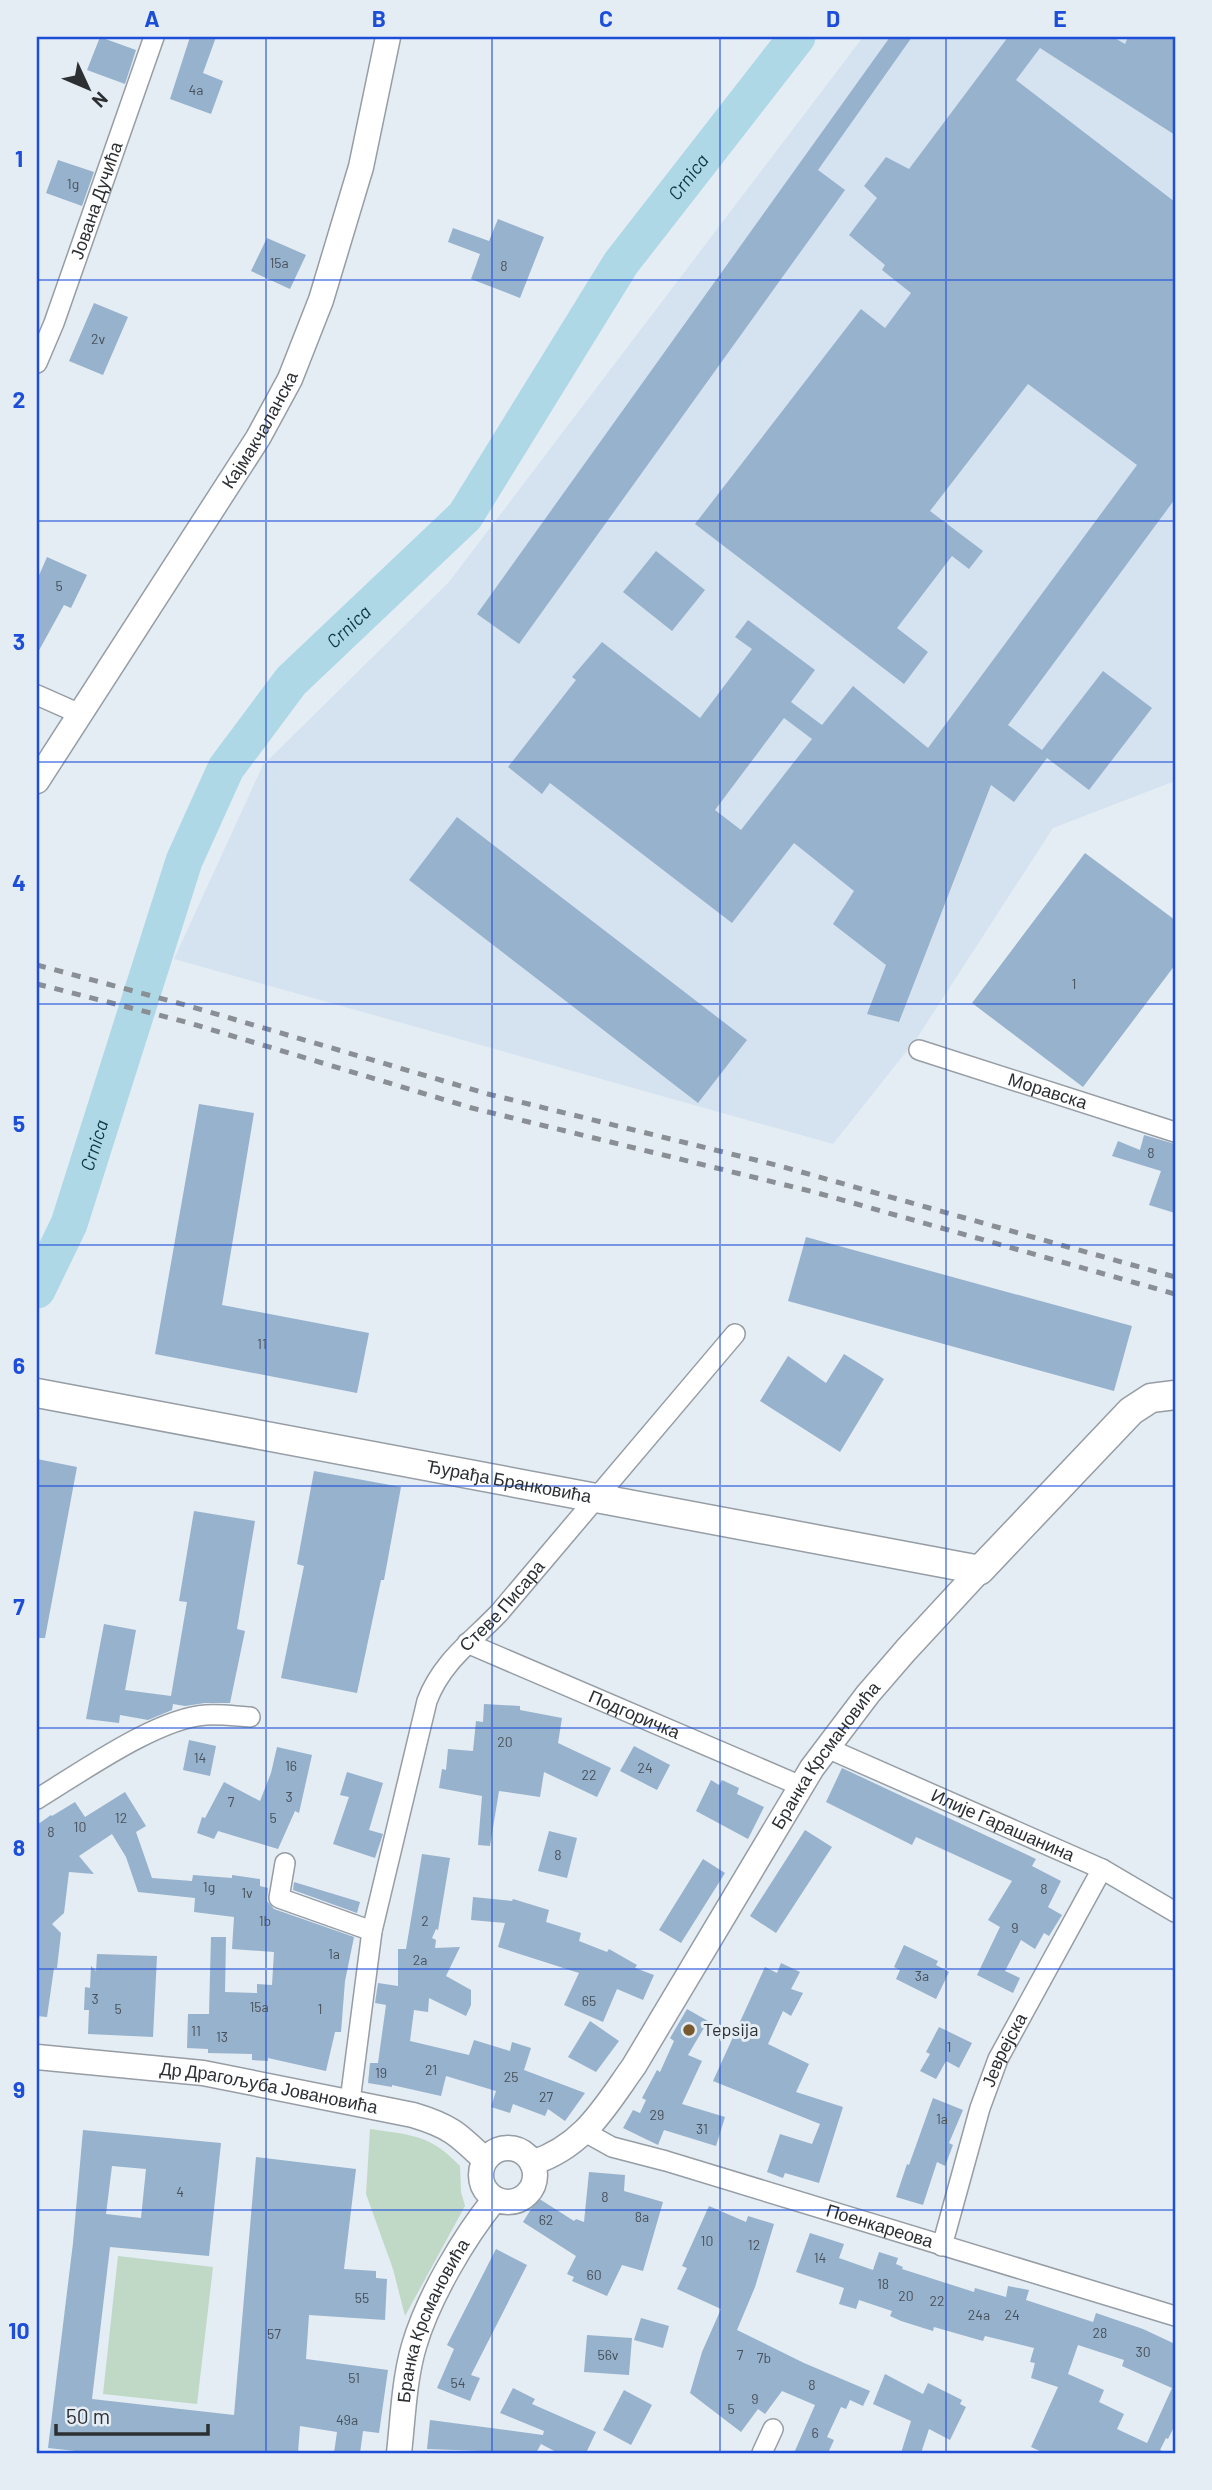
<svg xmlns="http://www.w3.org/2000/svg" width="1212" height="2490" viewBox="0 0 1212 2490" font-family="Barlow,sans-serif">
<rect width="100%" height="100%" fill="#e4ecf4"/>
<path fill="#d5e3f1" d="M863 37H1175V781L1053 828 917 1038 833 1144 174 959 263 765 449 582Z"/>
<path fill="#bfd9c6" d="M370 2129C410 2135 430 2134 460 2166L461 2192 465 2206 405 2316 393 2269 366 2194Z
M118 2256 213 2267 197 2404 103 2394Z"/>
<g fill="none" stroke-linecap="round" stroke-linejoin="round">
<path stroke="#aed8e6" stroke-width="37" id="s1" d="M37 1290 69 1224 184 861 226 768 291 681 465 516 621 263 797 37"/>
</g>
<path fill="#97b2cc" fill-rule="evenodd" d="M100 37 136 50 125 84 87 70Z
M190 37H216L203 73 223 81 211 114 170 99Z
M890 37H912L818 170 845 190 519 644 477 614Z
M1008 37H1113L1125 44 1128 37H1175V135L1040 48 1016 80 1175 202V499L1008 725 1042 750 1103 671 1152 708 1089 790 1047 758 1014 802 991 785 899 1022 867 1014 886 965 833 924 854 891 794 843 732 923 550 783 542 794 508 767 576 680 572 677 602 642 700 718 752 649 735 637 748 620 815 670 791 702 822 725 853 686 928 748 1137 465 1028 384 930 511 983 551 969 569 952 556 897 628 928 652 904 684 695 524 861 309 885 328 911 293 882 270 885 265 849 235 877 198 864 186 886 157 909 169ZM784 718 812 739 741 830 715 810Z
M58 160 94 172 82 206 46 193Z
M498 219 544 237 520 298 471 279 480 254 448 242 453 228 489 241Z
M267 238 306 255 290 289 251 271Z
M94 303 128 317 103 375 69 361Z
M656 551 705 590 672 631 623 592Z
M47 557 87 575 71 608 64 605 37 654V580Z
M457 817 747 1040 698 1103 409 880Z
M1085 853 1175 920V965L1083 1087 972 1003Z
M199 1104 254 1113 222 1305 369 1333 357 1393 155 1354Z
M1144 1135 1175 1144V1213L1149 1205 1161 1171 1112 1156 1118 1141 1140 1150Z
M806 1237 1132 1326 1114 1391 788 1301Z
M844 1354 884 1379 840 1452 760 1401 788 1356 826 1383Z
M37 1459 77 1467 45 1638H37Z
M314 1471 401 1487 384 1580H381L357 1693 281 1678 304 1566 297 1564Z
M194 1511 255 1521 237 1629 245 1631 230 1703H205L185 1706 173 1704 172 1710 148 1720 120 1715 119 1723 86 1719 104 1624 136 1630 125 1690 171 1696 187 1602 179 1601Z
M484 1704 520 1706V1710L562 1718 558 1743 611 1768 597 1797 544 1772 540 1797 499 1791 490 1846 478 1845 482 1796 439 1788 442 1769 446 1770 448 1749 473 1751 476 1721 483 1722Z
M189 1740 216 1746 210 1776 183 1770Z
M634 1746 670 1765 657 1790 620 1771Z
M277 1747 312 1755 299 1813 295 1811 278 1849 218 1831 214 1839 197 1833 202 1817 205 1818 224 1782 260 1801 271 1773Z
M842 1768 1036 1859 1032 1866 1061 1881 1048 1907 1062 1915 1049 1936 1044 1933 1035 1949 1021 1940 1005 1971 1020 1978 1013 1993 977 1975 1000 1927 988 1920 1012 1881 916 1837 912 1845 826 1802Z
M347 1772 383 1783 369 1830 383 1834 375 1858 333 1844 349 1797 340 1795Z
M711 1780 719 1785 722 1780 739 1788 737 1794 764 1807 748 1839 696 1811Z
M125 1792 146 1826 136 1832 152 1878 192 1881 193 1875 232 1878V1875L260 1879V1886L268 1888 267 1901 274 1909 354 1937 345 1981 341 2032H335L326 2071 268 2058V2061L252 2060V2054L208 2053V2049L187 2048 188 2014H209L211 1937H226L225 1992 257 1993V1984L272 1985 274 1952 232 1949 234 1917 194 1912 195 1898 138 1892 126 1857 112 1834 79 1856 94 1874 69 1872 64 1913 52 1924 61 1933 57 1968H54L47 2017 37 2016V1825L51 1815 52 1816 75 1802 85 1817Z
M805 1830 832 1847 776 1933 750 1916Z
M549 1831 577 1838 567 1878 538 1871Z
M422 1854 450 1858 438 1930 436 1929 432 1938 436 1940 435 1948 460 1947 446 1976 471 1990V2005L466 2016 429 1998 428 2012 414 2010 410 2041 469 2055 474 2040 510 2051 512 2042 531 2048 524 2070 585 2093 565 2121 548 2109 545 2116 513 2104 510 2113 491 2107 496 2091 446 2076 441 2096 392 2085V2087L368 2083 370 2063H378L386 2005 375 2003 378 1983 398 1986V1949H406Z
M703 1859 725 1873 681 1943 659 1930Z
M294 1882 360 1902 357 1913 293 1890Z
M473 1897 512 1901 513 1899 549 1910 546 1922 581 1933 579 1941 607 1952 609 1949 637 1965 635 1968 654 1975 643 2000 617 1989 603 2022 564 2005 579 1973 498 1947 505 1923 471 1920Z
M904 1945 938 1961 936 1965 949 1972 936 1999 896 1979 900 1970 894 1967Z
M97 1954 157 1956 153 2037 88 2034 89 2010H84L85 1987 90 1988 91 1966 96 1971Z
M781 1963 800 1972 791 1989 803 1993 791 2016 783 2011 768 2044 809 2064 796 2092 843 2107 819 2183 785 2173 783 2178 767 2172 780 2134 812 2144 820 2124 713 2081 765 1967 777 1973Z
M687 2009 708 2021 688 2055 702 2061 682 2104 725 2117 716 2146 664 2130 658 2145 623 2128 633 2110 640 2113 646 2100 642 2098 657 2070 660 2072 674 2041 670 2038Z
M590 2021 619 2041 596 2072 568 2057Z
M939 2027 972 2043 959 2068 946 2061 936 2079 920 2071 930 2054 926 2052Z
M933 2098 963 2110 949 2143 953 2145 945 2166 937 2162 923 2205 896 2197 907 2164 909 2165Z
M83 2130 221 2143 209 2256 110 2247 92 2399 234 2415 256 2157 356 2169 344 2269 376 2271V2278L387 2279 385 2320 309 2315 306 2359 388 2370 379 2433 363 2431 360 2453H334L337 2432 300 2426 298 2453H94L48 2448 73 2243ZM112 2166 146 2169 141 2218 106 2214Z
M589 2172 625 2175 624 2191 663 2202 643 2271 622 2265 607 2296 572 2281 574 2277 567 2274 576 2256 523 2222 538 2198 574 2221 576 2219 584 2222Z
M709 2206 746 2222 748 2216 774 2224 755 2287 737 2330 804 2363 870 2391 863 2406 850 2400 846 2409 841 2407 827 2437 834 2440 828 2453H794L815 2405 782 2391 765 2414 758 2409 741 2432 690 2393 702 2352 721 2309 677 2289 687 2268 682 2266Z
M810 2233 844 2244 839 2258 873 2270 879 2252 898 2258 896 2264 903 2267 902 2269 974 2292 975 2288 1006 2297 1008 2286 1029 2290 1026 2300 1093 2322 1096 2313 1143 2329 1175 2344V2425L1168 2439 1166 2438 1160 2450 1167 2453H1044L1031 2447 1058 2387 1031 2378 1035 2363 1030 2362 1034 2348 985 2336 983 2341 934 2327 933 2331 901 2321 890 2316 892 2311 859 2300 856 2309 839 2304 844 2288 796 2272ZM1078 2345 1124 2360 1122 2366 1172 2388 1147 2443 1117 2429 1124 2414 1099 2402 1104 2390 1068 2374Z
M496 2249 527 2265 471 2375 480 2378 470 2401 437 2388 454 2349 447 2345Z
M641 2318 669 2326 663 2348 634 2340Z
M587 2335 632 2338 629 2375 584 2372Z
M885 2374 923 2394 928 2383 962 2400 960 2404 966 2407 950 2440 929 2429 921 2453H901L911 2421 873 2404Z
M513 2388 535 2399 532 2404 596 2432 586 2453H558L541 2444 536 2453 427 2449 430 2420 543 2435 544 2431 500 2413Z
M624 2390 652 2405 631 2445 603 2430Z"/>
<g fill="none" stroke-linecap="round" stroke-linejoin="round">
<defs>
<g id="minor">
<path id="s2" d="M37 363 54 323 154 37"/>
<path d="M37 695 80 714"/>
<path id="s3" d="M919 1050 1175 1132"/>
<path id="s4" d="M467 1643 801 1786"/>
<path id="s5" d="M827 1748 1102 1869 1175 1912"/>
<path d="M37 1799C80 1773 157 1718 206 1715 220 1714 235 1716 250 1717"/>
<path d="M285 1863 279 1898 372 1931"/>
<path id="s6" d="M350 2101 372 1931 427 1701C441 1663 471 1642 499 1613L735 1334"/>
<path id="s7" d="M585 2132 612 2147 666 2161 1175 2316"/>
<path id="s8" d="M942 2246 980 2108 998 2059 1102 1869"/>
<path d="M762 2453 773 2429"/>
</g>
<g id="tertiary">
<path id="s9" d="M37 781 258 438 290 379 321 300 361 167 388 37"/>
<path id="s10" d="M37 2057 203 2073 413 2115C450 2126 458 2134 485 2160"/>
<circle cx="508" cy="2175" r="27"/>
<path id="s11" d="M532 2163C584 2146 604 2108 634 2066L812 1768 868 1694 906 1650 980 1570"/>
<path id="s12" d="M399 2453C403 2418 404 2380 414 2346 428 2298 464 2237 495 2199"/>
</g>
<g id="secondary">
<path id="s13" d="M37 1393 980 1570 1131 1411 1151 1398 1175 1395"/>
</g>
</defs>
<use href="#minor" stroke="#969da4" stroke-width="22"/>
<use href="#tertiary" stroke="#969da4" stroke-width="27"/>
<use href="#secondary" stroke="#969da4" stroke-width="31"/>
<use href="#minor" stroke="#fff" stroke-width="19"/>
<use href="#tertiary" stroke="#fff" stroke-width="24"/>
<use href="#secondary" stroke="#fff" stroke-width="28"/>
<path stroke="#898f94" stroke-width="5" stroke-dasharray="9 9" stroke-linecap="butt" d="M37 965 189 1006 488 1094 780 1166 1175 1277
M37 984 186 1022 472 1108 814 1192 1175 1294"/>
</g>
<path fill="none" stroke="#1d4ed8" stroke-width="2" stroke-opacity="0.55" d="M266 37V2453M492 37V2453M720 37V2453M946 37V2453M37 280H1175M37 521H1175M37 762H1175M37 1004H1175M37 1245H1175M37 1486H1175M37 1728H1175M37 1969H1175M37 2210H1175"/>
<circle fill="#795a2f" stroke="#e4ecf4" stroke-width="2.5" cx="689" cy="2030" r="7"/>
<g text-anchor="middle" stroke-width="6" stroke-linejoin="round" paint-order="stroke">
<g font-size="14" fill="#485059">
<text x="196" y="95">4a</text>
<text x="73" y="189">1g</text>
<text x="279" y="268">15a</text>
<text x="504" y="271">8</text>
<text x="98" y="344">2v</text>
<text x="59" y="591">5</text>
<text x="1074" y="989">1</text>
<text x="1151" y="1158">8</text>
<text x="262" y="1349">11</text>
<text x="505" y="1747">20</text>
<text x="200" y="1763">14</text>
<text x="291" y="1771">16</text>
<text x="645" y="1773">24</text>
<text x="589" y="1780">22</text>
<text x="289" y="1802">3</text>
<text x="231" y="1807">7</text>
<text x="121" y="1823">12</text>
<text x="273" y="1823">5</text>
<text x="80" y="1832">10</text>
<text x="51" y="1837">8</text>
<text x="558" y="1860">8</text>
<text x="209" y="1892">1g</text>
<text x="1044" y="1894">8</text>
<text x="247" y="1898">1v</text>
<text x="265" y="1926">1b</text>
<text x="425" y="1926">2</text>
<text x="1015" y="1933">9</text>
<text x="334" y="1959">1a</text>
<text x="420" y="1965">2a</text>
<text x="922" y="1981">3a</text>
<text x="95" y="2004">3</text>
<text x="589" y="2006">65</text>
<text x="259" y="2012">15a</text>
<text x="118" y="2014">5</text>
<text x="320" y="2014">1</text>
<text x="196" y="2036">11</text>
<text x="222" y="2042">13</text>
<text x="949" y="2052">1</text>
<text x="431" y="2075">21</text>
<text x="381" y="2078">19</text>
<text x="511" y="2082">25</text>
<text x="546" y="2102">27</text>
<text x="657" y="2120">29</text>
<text x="942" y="2124">1a</text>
<text x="702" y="2134">31</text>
<text x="180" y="2197">4</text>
<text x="605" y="2202">8</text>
<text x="642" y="2222">8a</text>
<text x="546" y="2225">62</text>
<text x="707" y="2246">10</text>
<text x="754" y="2250">12</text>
<text x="820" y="2263">14</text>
<text x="594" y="2280">60</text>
<text x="883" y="2289">18</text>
<text x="906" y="2301">20</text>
<text x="362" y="2303">55</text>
<text x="937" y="2306">22</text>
<text x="979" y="2320">24a</text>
<text x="1012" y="2320">24</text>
<text x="1100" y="2338">28</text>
<text x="274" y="2339">57</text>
<text x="1143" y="2357">30</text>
<text x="608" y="2360">56v</text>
<text x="740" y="2360">7</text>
<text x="764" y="2363">7b</text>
<text x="354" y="2383">51</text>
<text x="458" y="2388">54</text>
<text x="812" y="2390">8</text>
<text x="755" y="2404">9</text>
<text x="731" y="2414">5</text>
<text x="347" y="2425">49a</text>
<text x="815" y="2438">6</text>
</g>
<g font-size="18" fill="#2d3033" stroke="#e4ecf4">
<text dy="6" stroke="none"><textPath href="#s2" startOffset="173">Јована Дучића</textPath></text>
<text dy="6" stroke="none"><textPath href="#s9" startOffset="416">Кајмакчаланска</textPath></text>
<text dy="6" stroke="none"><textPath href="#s3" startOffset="135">Моравска</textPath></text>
<text dy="6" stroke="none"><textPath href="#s13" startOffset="480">Ђурађа Бранковића</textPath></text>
<text dy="6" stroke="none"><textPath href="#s6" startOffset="530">Стеве Писара</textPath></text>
<text dy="6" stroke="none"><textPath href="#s4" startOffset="182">Подгоричка</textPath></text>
<text dy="6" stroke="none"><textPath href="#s11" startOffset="509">Бранка Крсмановића</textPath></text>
<text dy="6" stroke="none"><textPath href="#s5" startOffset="192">Илије Гарашанина</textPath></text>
<text dy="6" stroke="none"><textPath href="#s8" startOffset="206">Јеврејска</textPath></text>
<text dy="6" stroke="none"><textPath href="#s10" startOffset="234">Др Драгољуба Јовановића</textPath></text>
<text dy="6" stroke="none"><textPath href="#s7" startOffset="310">Поенкареова</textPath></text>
<text dy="6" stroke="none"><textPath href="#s12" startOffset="138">Бранка Крсмановића</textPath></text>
</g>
<g font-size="18" fill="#2d3033" stroke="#e4ecf4" text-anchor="start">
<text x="703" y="2036">Tepsija</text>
</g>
<g font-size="19" font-style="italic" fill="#0f3641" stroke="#e4ecf4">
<text dy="7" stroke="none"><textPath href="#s1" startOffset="1311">Crnica</textPath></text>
<text dy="7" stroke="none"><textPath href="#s1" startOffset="744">Crnica</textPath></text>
<text dy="7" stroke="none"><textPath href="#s1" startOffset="156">Crnica</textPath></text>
</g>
</g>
<rect width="1212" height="2490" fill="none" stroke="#e4ecf4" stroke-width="77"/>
<g transform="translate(88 88) rotate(134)" stroke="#e4ecf4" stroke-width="5" paint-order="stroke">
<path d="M0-5L12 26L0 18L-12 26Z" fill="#2d3033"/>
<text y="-10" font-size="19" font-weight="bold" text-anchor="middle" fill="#2d3033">N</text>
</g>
<path d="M56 2424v10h152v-10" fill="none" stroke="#2d3033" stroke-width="3.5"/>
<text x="66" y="2424" font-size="21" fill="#2d3033" stroke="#e4ecf4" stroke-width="5" paint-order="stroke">50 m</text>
<rect x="38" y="38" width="1136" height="2414" fill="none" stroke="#1d4ed8" stroke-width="2.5"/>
<g font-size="23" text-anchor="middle" font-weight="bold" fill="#1d4ed8">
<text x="152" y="27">A</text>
<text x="379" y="27">B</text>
<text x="606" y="27">C</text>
<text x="833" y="27">D</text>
<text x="1060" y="27">E</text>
<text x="19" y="167">1</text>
<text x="19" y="408">2</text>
<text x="19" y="650">3</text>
<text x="19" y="891">4</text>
<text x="19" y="1132">5</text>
<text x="19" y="1374">6</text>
<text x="19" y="1615">7</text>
<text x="19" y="1856">8</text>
<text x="19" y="2098">9</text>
<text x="19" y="2339">10</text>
</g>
</svg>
